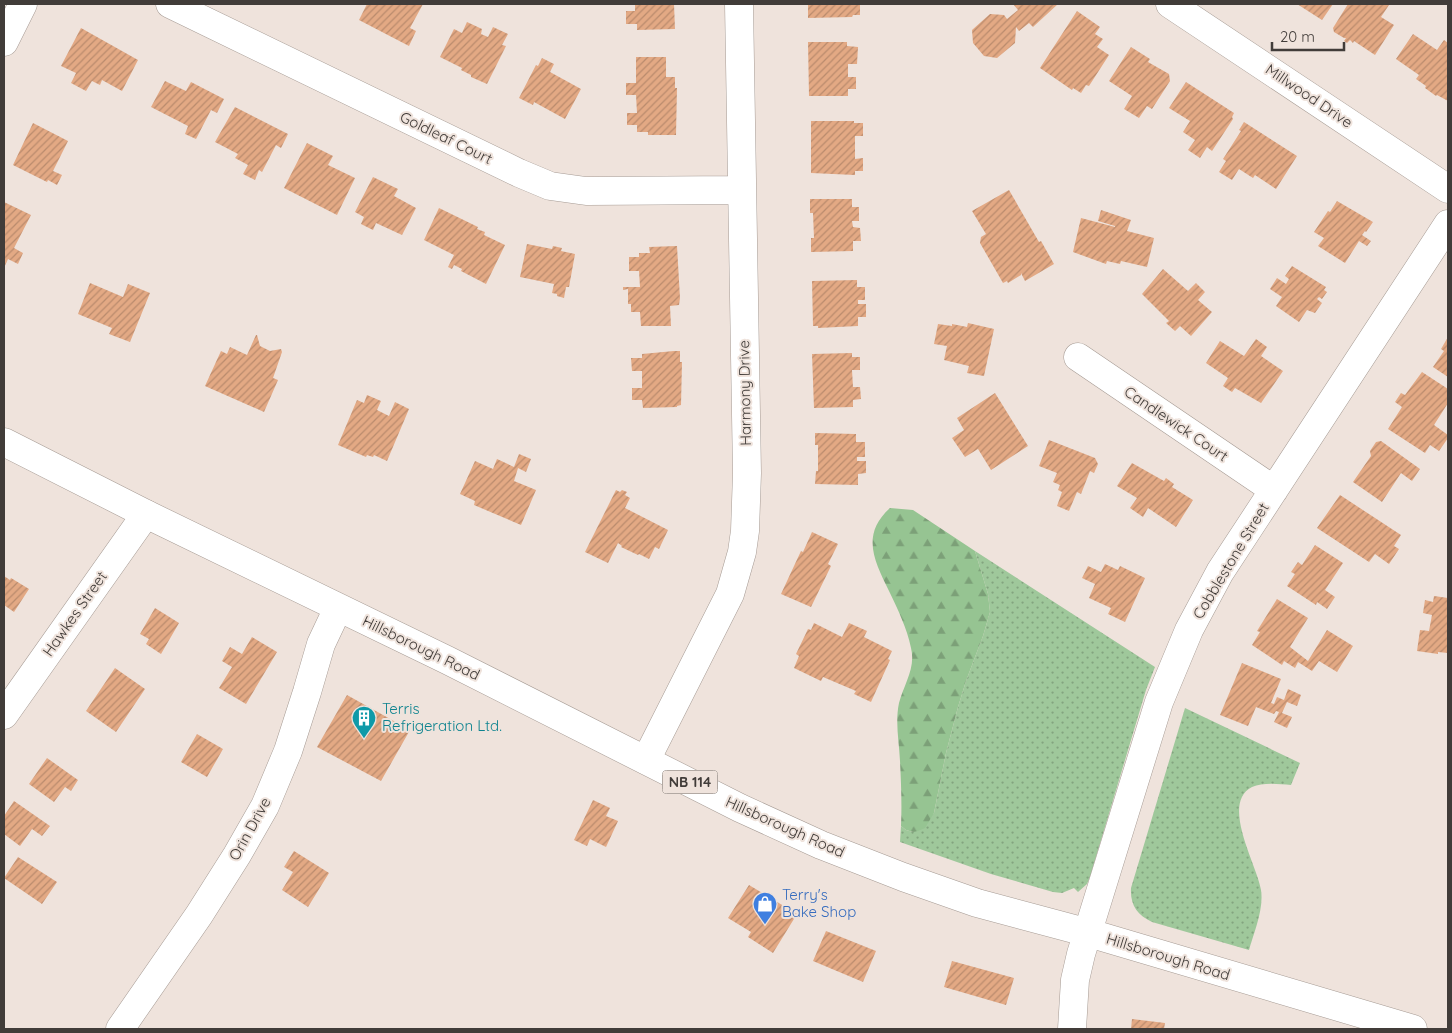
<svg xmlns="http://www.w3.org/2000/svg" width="1452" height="1033" viewBox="0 0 1452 1033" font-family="Quicksand,sans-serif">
<defs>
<pattern id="grass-dots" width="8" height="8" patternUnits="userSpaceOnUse" patternTransform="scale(1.25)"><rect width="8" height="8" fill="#9fc89b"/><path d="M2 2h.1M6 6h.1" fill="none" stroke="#83a47f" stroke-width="1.8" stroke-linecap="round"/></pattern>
<pattern id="forest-firs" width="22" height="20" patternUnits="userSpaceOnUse" patternTransform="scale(1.25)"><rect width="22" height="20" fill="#96c492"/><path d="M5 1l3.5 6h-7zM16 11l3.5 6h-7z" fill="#7ca078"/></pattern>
<pattern id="building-hatch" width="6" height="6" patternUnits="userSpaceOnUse" patternTransform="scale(1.25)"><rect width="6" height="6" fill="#e3a984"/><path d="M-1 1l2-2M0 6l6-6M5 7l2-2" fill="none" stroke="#ba8b6d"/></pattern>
</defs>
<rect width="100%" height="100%" fill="#efe3dc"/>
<path fill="url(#grass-dots)" d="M975 551 1155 667 1146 690 1090 877 1087 884 1078 892 1074 888 1062 893 1053 892 991 874 900 842 901 826 906 830 913 832 934 813 946 753 958 707 966 681 983 636 990 612 988 594Z
M1185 708 1300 763 1291 785C1279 784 1263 782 1252 787 1220 803 1257 865 1261 890 1264 909 1254 932 1249 950L1152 922C1137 915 1130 905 1131 888Z"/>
<path fill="url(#forest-firs)" d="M890 508 913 510 975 551 988 594 990 612 983 636 966 681 958 707 946 753 934 813 925 828 918 831 913 832 906 830 901 826C902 804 901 782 900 761 899 741 895 722 899 703 904 684 916 668 911 648 907 628 898 610 889 591 875 562 860 535 890 508Z"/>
<path fill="url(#building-hatch)" d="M367 4H423L410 28 416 31 409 46 359 20Z
M635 4H674L675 29 637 30V24H626V11H635Z
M808 4H860V15H853L852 17 808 18Z
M1013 4H1058L1033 27 1029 23 1019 31 1016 27 1015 43 997 58 984 56 973 43 972 30 990 14 1004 15 1007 19 1018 10Z
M1297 4H1333L1322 20Z
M1348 4H1387L1389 5 1381 17 1394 25 1375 55 1354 41 1353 43 1350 40 1347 43 1344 41 1346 38H1344L1334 32 1333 28Z
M1077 11 1100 27 1095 34 1103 39 1097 47 1109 55 1089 86 1086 85 1081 93 1073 88 1072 90 1040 68Z
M467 22 482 29 481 34 488 37 493 27 508 34 502 45 506 46 487 84 471 77V75L461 70 462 68 440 57 454 29 462 33Z
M81 28 138 60 122 91 102 80 100 85 92 81 86 91 71 83 76 73 61 66Z
M1413 34 1437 50 1444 40 1448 43V101L1437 95 1436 96 1425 88 1426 86 1416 79 1419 75 1396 59Z
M808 42H847V46L858 47 857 64H848V77H856V89H848V96H809Z
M1131 47 1150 59 1148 62 1169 74 1170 81 1152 109 1147 106 1139 118 1124 109 1132 96 1109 81Z
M636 57H666V77H675V88H677L676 135H648V132H637V125H627V113H637L636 95H626V83H636Z
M542 58 554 64 550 72 581 89 565 119 534 102 533 105 519 98 536 65 538 66Z
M165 81 186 91 191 82 224 99 217 113 211 110 196 139 185 134 188 126 151 107Z
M1186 82 1234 113 1232 117 1233 119 1212 151 1207 147 1200 158 1188 150 1195 140 1183 132 1190 121 1169 108Z
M235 107 288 134 281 148 276 145 262 172 259 170 255 180 243 174 248 165 235 158 238 154 215 142Z
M811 121H854V123H863V136H855V159L863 158V171H855V175L811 173Z
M1244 122 1297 156 1276 189 1255 175 1253 178 1239 169 1232 180 1219 172 1226 161 1223 159 1241 131 1239 130Z
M33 123 68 141 53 171 62 175 57 185 48 180 47 182 13 165Z
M307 143 333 156 328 165 355 178 337 215 284 188Z
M373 177 398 189 394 196 416 208 402 235 376 223 373 230 361 224 364 217 355 212Z
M1009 190 1039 242 1041 241 1054 264 1025 281 1021 273V275L1008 283 1007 281 1003 283 980 243 981 237 986 234 972 211Z
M810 199H852V207H859V221H852L853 227 860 228 861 241H853V251L811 252V238H814L813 213H810Z
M1337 201 1373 222 1366 232 1365 231 1362 235 1371 241 1367 246 1359 241 1345 263 1318 246 1324 238 1314 232 1328 211 1330 212Z
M4 202 31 215 14 248 23 253 18 264 8 259 4 268Z
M439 208 478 227 477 229 485 232 484 235 505 245 486 284 461 271 462 269 454 265 452 269 448 267 454 255 424 240Z
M1101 210 1131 220 1127 231 1154 238 1147 267 1121 261 1120 264 1107 261 1106 264 1073 252 1081 218 1115 227V226L1098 221Z
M527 244 552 249 553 246 562 248 561 251 575 254 569 287H566L564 298 557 296V294L552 293 554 284 520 277Z
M677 246 680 298 679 305 670 306 671 326H641L640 312H631V304H628V289L623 290V287H640L639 271H629V257H639V253H650L649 247Z
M1292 266 1326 287 1324 290 1327 292 1322 299 1319 297 1317 299 1322 303 1315 313 1307 310 1299 322 1276 306 1282 297 1270 289 1277 278 1286 284 1289 279 1285 276Z
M1163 269 1188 291 1196 283 1205 292 1198 300 1212 312 1191 336 1180 326 1175 331 1166 323 1169 321 1142 294Z
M857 280V287H865V300H858V304H866V317H858V326L818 328V326H813L812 281Z
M90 283 123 297 128 284 150 293 130 342 109 334 112 328 78 314Z
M968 323 994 329 984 376 967 373 969 366 944 360 947 346 934 344 938 324 952 326V324L967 327Z
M256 335H257L260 346 270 351 281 349 282 352 273 378 278 380 264 412 205 386 221 351 227 354 230 347 247 355Z
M1448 337V377L1433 367 1444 351 1441 349Z
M1256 339 1267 347 1261 356 1283 371 1261 403 1235 388 1232 392 1223 386 1228 378 1206 363 1220 341 1244 356Z
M674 351H680V362H682L681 405 677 406V407L643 408 642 400H632V388H642V371H632L631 358H642V354Z
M852 353V357H860V370H852L853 387H860L861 399 853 400V407L814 408 812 354Z
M1422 372 1448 389V403L1434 425 1448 435V438L1439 451 1430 445 1425 453 1388 429 1402 407 1395 402 1401 393 1405 395Z
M995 393 1028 446 991 470 978 449 965 457 952 438 964 430 957 418Z
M367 395 381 401 377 410 389 416 395 402 409 409 387 461 374 455 373 457 367 455 366 457 338 445 357 400 364 403Z
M815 433 856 434V442H865V457H857V461H866V473L858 474V485L815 484 816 471H818V445H815Z
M1049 440 1095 458 1098 464 1094 473 1090 471 1081 494 1077 492 1069 511 1057 506 1062 492 1058 490 1060 485 1053 482 1057 473 1039 466Z
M1381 441 1420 469 1412 481 1401 473 1382 502 1353 482 1371 456 1370 451 1376 442Z
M519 454 531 459 526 472 518 468 514 481 536 490 521 525 474 505 475 501 460 494 475 461 493 469 497 459 514 467Z
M1132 463 1164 481 1166 478 1174 484 1172 487 1193 500 1176 527 1148 508 1143 517 1130 508 1137 498 1117 486Z
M616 490 620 492 622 490 627 492 625 495 630 498 625 508 668 530 659 549 655 547 649 559 639 554 638 555 621 547 622 546 618 543 608 563 585 552Z
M1340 495 1401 535 1394 546 1399 549 1389 564 1375 554 1369 562 1317 528Z
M812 532 838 544 828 564 831 566 811 607 781 594 801 551 803 552Z
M1315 545 1343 563 1325 590 1335 597 1327 609 1317 602 1316 605 1287 586 1295 574 1291 572 1298 562 1302 565Z
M1105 564 1118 570 1120 566 1145 578 1125 622 1108 614 1111 608 1089 598 1095 584 1082 578 1088 566 1101 572Z
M4 576 10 580 11 578 29 589 14 612 4 605Z
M1434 596 1448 598V653L1438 652V654L1417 651 1420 630 1429 631 1432 615 1423 613 1425 600 1433 602Z
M1277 599 1308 618 1290 647 1308 661 1327 630 1353 646 1337 672 1319 661 1312 671 1298 662 1295 668 1284 661 1282 665 1252 645 1260 632 1257 631Z
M155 608 179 623 161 654 146 644 149 639 140 634Z
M814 623 842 637 849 623 867 631 864 637 892 651 888 659 890 660 871 702 854 694 856 691 823 677 821 681 794 668 799 656 796 654 808 629 811 630Z
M252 637 277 652 246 704 219 688 232 667 222 661 230 647 242 654Z
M1242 663 1281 679 1271 703 1274 704 1277 697 1284 700 1288 689 1301 695 1297 706 1287 702 1282 713 1292 717 1287 728 1274 722 1279 712 1276 711 1274 714 1256 707 1248 726 1220 715Z
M115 668 145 689 116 732 86 711Z
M347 695 410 730 381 781 317 747Z
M197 734 223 749 207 777 181 762Z
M47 758 78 780 71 791 65 787 54 802 29 784Z
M593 800 610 808 606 816 618 821 606 847 590 839 587 846 574 840Z
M14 801 50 826 42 836 32 829 20 846 4 834V816Z
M294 851 329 873 308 907 282 890 293 872 284 867Z
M18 857 57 882 42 904 4 878Z
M749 885 797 914 773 953 748 937 751 932 728 918Z
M826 931 876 951 863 982 813 961Z
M952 961 1014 978 1006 1005 944 987Z
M1132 1019 1165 1023 1164 1029H1131Z"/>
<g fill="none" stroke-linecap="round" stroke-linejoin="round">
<defs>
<path id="minor" d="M170 4 519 173 550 186 586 191 742 190
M1170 4 1448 189
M4 42 23 4
M1078 357 1274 490
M4 715 146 514
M646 760 730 594 742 552 745 531 747 473 739 4
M120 1029 199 915 237 855 265 806 288 751 307 692 321 644 338 608
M1072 1029 1075 980 1081 954 1159 702 1189 630 1220 572 1448 224"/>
<path id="major" d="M4 442 146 514 447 660 740 808 821 845 903 877 977 903 1089 933 1413 1029"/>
</defs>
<use href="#minor" stroke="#a69b94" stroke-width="29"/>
<use href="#major" stroke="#a69b94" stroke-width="29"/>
<use href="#minor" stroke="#fff" stroke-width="28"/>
<use href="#major" stroke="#fff" stroke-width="28"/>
</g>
<defs>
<symbol id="building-pin" viewBox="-11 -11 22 30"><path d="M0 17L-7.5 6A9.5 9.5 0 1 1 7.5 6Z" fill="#0f9aa8" stroke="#efe3dc"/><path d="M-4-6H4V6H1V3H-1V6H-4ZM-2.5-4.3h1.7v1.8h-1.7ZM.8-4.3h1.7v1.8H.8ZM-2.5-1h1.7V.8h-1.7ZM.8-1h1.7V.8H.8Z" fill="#fff"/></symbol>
<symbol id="shop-pin" viewBox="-11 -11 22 30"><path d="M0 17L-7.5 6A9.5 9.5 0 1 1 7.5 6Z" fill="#3f7fe0" stroke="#efe3dc"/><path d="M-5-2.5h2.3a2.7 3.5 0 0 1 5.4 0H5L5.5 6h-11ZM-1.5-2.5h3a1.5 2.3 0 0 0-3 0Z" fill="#fff"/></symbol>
</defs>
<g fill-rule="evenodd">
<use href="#building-pin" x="350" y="704" width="28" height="38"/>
<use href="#shop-pin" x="751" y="890" width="28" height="38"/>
</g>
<g text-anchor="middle" stroke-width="4" stroke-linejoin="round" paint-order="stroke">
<rect fill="#efe3dc" stroke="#756e6a" stroke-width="1" x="662.5" y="770.5" width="55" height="23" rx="4"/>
<g font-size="14" font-weight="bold" fill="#413c39">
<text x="690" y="787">NB 114</text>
</g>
<g font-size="15" fill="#413c39" stroke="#efe3dc">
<text transform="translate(1309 96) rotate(34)" y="5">Millwood Drive</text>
<text transform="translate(446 138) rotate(26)" y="5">Goldleaf Court</text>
<text transform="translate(745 393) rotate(-91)" y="5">Harmony Drive</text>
<text transform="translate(1176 424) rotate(34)" y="5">Candlewick Court</text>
<text transform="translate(1231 561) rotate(-59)" y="5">Cobblestone Street</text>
<text transform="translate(75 614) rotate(-55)" y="5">Hawkes Street</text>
<text transform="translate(421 648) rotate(26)" y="5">Hillsborough Road</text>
<text transform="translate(785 827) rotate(24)" y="5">Hillsborough Road</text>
<text transform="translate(250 829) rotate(-61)" y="5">Orin Drive</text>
<text transform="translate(1168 957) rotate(17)" y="5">Hillsborough Road</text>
</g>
<g font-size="15" fill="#0d838f" stroke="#efe3dc" text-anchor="start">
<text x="382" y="714">Terris<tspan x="382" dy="17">Refrigeration Ltd.</tspan></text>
</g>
<g font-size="15" fill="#366cbe" stroke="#efe3dc" text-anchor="start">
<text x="782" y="900">Terry's<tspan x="782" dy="17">Bake Shop</tspan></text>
</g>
</g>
<rect width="1452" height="1033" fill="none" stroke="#413c39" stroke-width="10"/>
<path d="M1272 42v8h72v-8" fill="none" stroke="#413c39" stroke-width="2.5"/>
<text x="1280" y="42" font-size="15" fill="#413c39" stroke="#efe3dc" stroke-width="4" paint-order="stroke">20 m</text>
</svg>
